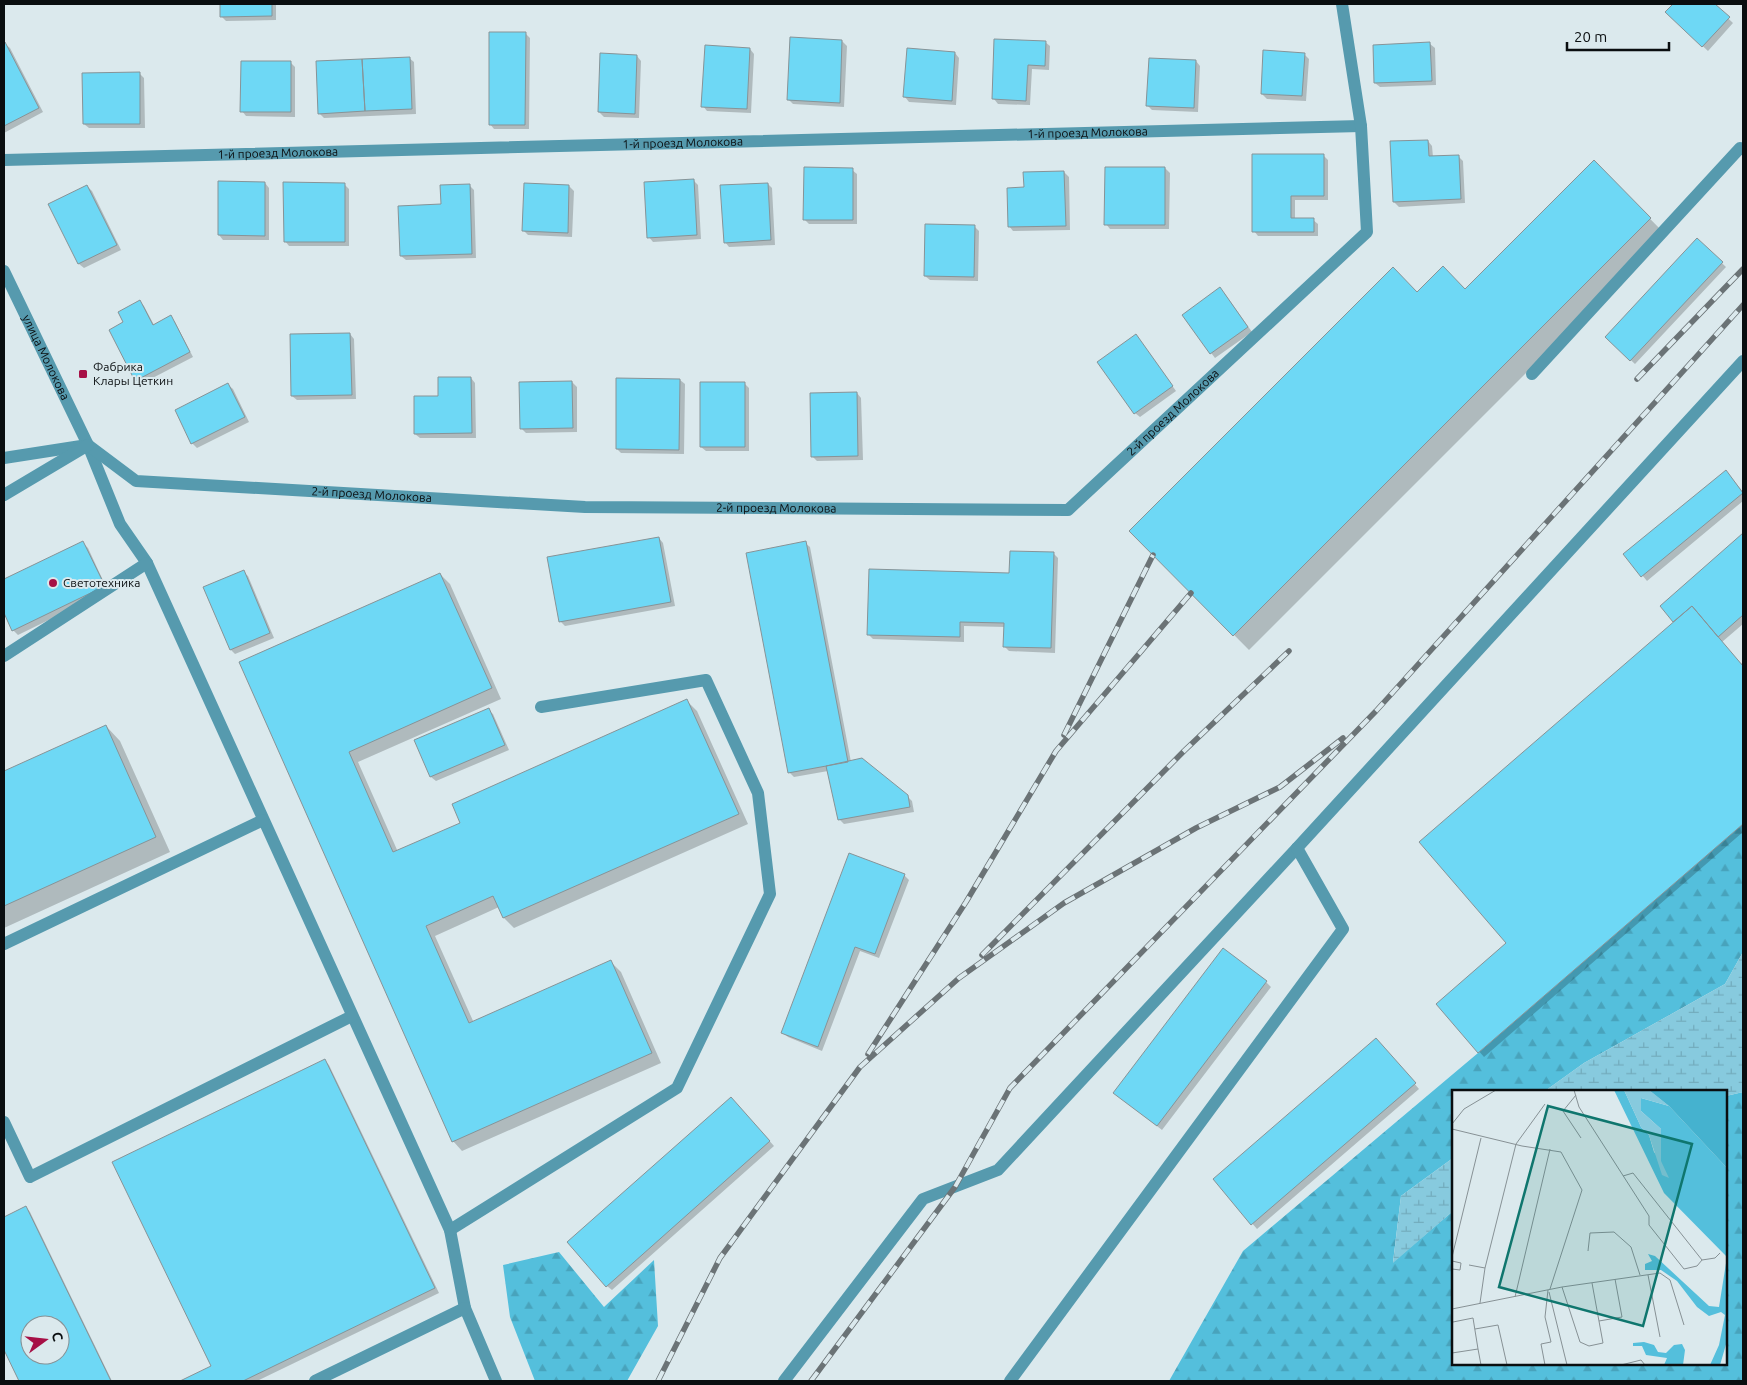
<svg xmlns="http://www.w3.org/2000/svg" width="1747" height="1385" viewBox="0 0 1747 1385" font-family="Ubuntu,sans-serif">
<defs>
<pattern id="forest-firs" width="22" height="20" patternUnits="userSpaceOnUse" patternTransform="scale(1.25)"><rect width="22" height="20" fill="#54bfdc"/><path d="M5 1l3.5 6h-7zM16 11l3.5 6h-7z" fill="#48a3bc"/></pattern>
<pattern id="wetland-marsh" width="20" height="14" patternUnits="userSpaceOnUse" patternTransform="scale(1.25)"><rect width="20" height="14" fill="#87cade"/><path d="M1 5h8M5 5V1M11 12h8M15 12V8" fill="none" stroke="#73acbd"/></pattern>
</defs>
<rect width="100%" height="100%" fill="#dbe9ed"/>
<path fill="url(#forest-firs)" d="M1743 824V952L1725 984 1584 1063 1545 1091H1453V1158L1401 1196 1393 1262 1453 1211V1364H1726V1096L1743 1092V1381H1169L1243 1251 1478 1053Z
M559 1252 604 1307 654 1260 658 1326 627 1381H535L510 1317 503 1265Z"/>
<path fill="url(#wetland-marsh)" d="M1743 952V1092L1726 1096V1091H1545L1584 1063 1725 984Z
M1453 1158V1211L1393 1263 1401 1196Z"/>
<path fill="#0003" fill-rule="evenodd" d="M221 4H276V20L226 21 222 17Z
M1674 4H1713L1733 23 1708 51 1666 12Z
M525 33 530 38 529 129H494L490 124Z
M842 41 847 46 844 107 793 104 789 100Z
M1045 42 1050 46 1049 70 1032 69 1030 105 998 104 994 99Z
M4 44H5L10 48 43 112 4 133Z
M1430 44 1435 48 1436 85 1380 87 1375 83Z
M750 49 754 54 751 113 707 111 703 106Z
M955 53 959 58 956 105 909 102 905 97Z
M1304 54 1309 59 1306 101 1267 99 1262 94Z
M637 56 641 61 639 118 604 117 599 112Z
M409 58 414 62 416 114 324 118 319 113Z
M1196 61 1200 66 1198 112 1152 110 1147 105Z
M291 63 295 67V117L246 116 242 111Z
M139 73 144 78 145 128H89L84 124Z
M1428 141 1432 146 1433 157 1458 156 1463 161 1465 203 1399 207 1394 202 1392 142Z
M1323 155 1328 160V200H1295V220H1313L1318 224V236H1258L1254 231Z
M1594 162 1665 234 1249 650 1131 531 1417 293 1465 291Z
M1165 168 1170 173 1169 229H1110L1106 224Z
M852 170 857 174V224H809L804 219Z
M1064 172 1069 177 1070 230 1013 231 1009 226 1025 189Z
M694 181 698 185 701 239 653 242 649 237Z
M265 183 269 188V240H223L219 235Z
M344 184 349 189V246H289L285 241Z
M768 184 772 188 775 245 729 247 725 242Z
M469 185 474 190 476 258 406 260 401 256Z
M87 186 92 191 121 250 84 268 79 264 50 205Z
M569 186 574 191 572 237 528 235 524 231Z
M974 226 979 231 978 281 930 280 925 276Z
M1697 239 1726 267 1635 364 1606 337Z
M1225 294 1252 332 1215 358 1183 316Z
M140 302 144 306 154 325 170 317 175 322 193 357 141 384 136 380 125 323Z
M350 334 354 339 356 399 297 400 292 396Z
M1136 335 1176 391 1140 417 1135 413Z
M471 378 475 383 476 438H420L415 434Z
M680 380 685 384 684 454 621 453 617 449Z
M572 382 577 387V432L526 433 521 428Z
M744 383 749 388V451H706L701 447Z
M228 385 233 389 249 422 197 448 192 443Z
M857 393 861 398 863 460 817 461 812 456Z
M1730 476 1743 492V501L1647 581 1625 554Z
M1743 535V624L1722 642 1741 664 1743 662V832L1484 1057 1438 1004 1508 943 1675 622 1662 606Z
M659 538 663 543 675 606 565 626 560 621Z
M83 543 88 548 108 591 18 635 13 630 4 610V581Z
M805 543 810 547 851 762 907 796 912 801 914 812 844 824 839 819 828 771 794 777 789 772Z
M1054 554 1058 558 1055 653 1009 651 1004 646 1005 627 964 626V642L873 639 868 634 1010 575Z
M243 572 248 576 274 638 235 654 231 650Z
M440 574 450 584 501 699 358 762 398 852 462 823 687 701 697 711 748 824 514 928 504 918 499 907 435 936 474 1023 611 962 621 972 661 1063 462 1151 453 1141 240 663Z
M488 710 493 714 509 750 436 781 431 777Z
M106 726 120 741 170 852 4 928V773Z
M904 875 909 880 879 958 860 951 822 1051 788 1037 783 1033Z
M1266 982 1271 987 1162 1130 1120 1097Z
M1381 1044 1419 1089 1257 1229 1214 1179Z
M325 1061 329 1065 439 1293 257 1381H183L213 1367Z
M736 1103 774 1146 612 1290 607 1286Z
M26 1207 30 1212 112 1381H20L4 1348V1218ZM30 1325H60V1355H30Z"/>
<path fill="#6ed8f5" stroke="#879397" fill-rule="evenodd" d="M220 4H272V16L220 17Z
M1673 4H1715L1730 17 1702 47 1665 12Z
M489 32H526L525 125H489Z
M790 37 842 40 840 103 787 100Z
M994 39 1046 41 1045 66 1028 65 1026 101 992 99Z
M5 42 39 108 4 126V43Z
M1430 42 1432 81 1374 83 1373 45Z
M705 45 750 48 747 109 701 107Z
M907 48 955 52 952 101 903 97Z
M1263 50 1305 53 1302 96 1261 94Z
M600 53 637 55 635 114 598 112Z
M410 57 412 109 365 111 362 59Z
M1149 58 1196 60 1194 108 1146 106Z
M362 59 365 111 318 114 316 61Z
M241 61H291V112H240Z
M140 72V124H83L82 73Z
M1428 140 1429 156 1459 155 1461 199 1393 202 1390 141Z
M1252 154H1324V196H1291V218H1314V232H1252Z
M1594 160 1651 218 1233 636 1129 531 1393 267 1417 292 1443 266 1465 289Z
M804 167 853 168V220H803Z
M1105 167H1165V225H1104Z
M1064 171 1066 226 1008 227 1007 188 1024 187 1023 172Z
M694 179 697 235 647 238 644 182Z
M218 181 265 182V236L218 235Z
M283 182 345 183V242H284Z
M524 183 569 185 568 233 522 231Z
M768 183 771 240 724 243 720 185Z
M470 184 472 254 400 256 398 206 441 204 440 185Z
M87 185 117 245 78 264 48 204Z
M925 224 975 225 974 277 924 276Z
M1697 238 1723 262 1630 361 1605 337Z
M1220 287 1248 327 1210 354 1182 315Z
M140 300 153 325 171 315 190 352 135 381 109 330 123 322 118 312Z
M350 333 352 395 291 396 290 334Z
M1136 334 1173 386 1134 414 1097 362Z
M438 377H471L472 433 414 434V396H438Z
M616 378 680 379 679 450 616 449Z
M572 381 573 428 520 429 519 382Z
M700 382H745V447H700Z
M228 383 245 417 191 444 175 410Z
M857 392 858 456 811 457 810 393Z
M1726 470 1743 493 1641 577 1623 554Z
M1743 533V615L1718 637 1692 606 1673 622 1660 606Z
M659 537 671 602 559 622 547 557Z
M83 541 105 586 12 631 4 613V579Z
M806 541 848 762 788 773 746 553Z
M1010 551 1054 552 1051 648 1003 647 1004 623 960 622V637L867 635 869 569 1009 573Z
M244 570 270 633 230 650 203 587Z
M440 573 492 688 349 752 393 852 460 823 452 804 687 699 739 814 503 918 493 896 426 926 469 1023 611 960 652 1053 452 1142 239 662Z
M1692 606 1743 666V824L1478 1053 1436 1004 1506 943 1419 842Z
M489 708 505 745 430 777 414 740Z
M106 725 156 837 4 906V771Z
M862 758 908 795 910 807 838 820 826 766Z
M849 853 905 874 875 954 855 947 818 1047 781 1033Z
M1223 948 1267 981 1157 1126 1113 1093Z
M1376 1038 1416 1083 1251 1225 1213 1179Z
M325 1059 435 1288 243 1381H180L211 1366 112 1162Z
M731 1097 770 1141 606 1287 567 1242Z
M26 1206 111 1381H19L4 1350V1217ZM30 1325H60V1355H30Z"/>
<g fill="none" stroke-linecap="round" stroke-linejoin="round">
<g stroke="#569aae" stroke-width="12">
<path id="s1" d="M4 160 1361 126"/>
<path id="s2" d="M4 271 88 445 120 524 147 563 450 1230 465 1308 496 1381"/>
<path d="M1532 374 1740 148 1743 149"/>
<path id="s3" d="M88 445 136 481 585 507 1068 510 1367 232 1361 126 1342 4"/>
<path d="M4 458 81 446"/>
<path d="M4 495 88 445"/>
<path d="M4 656 147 563"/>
<path d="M4 944 263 820"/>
<path d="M4 1122 30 1177 352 1016"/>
<path d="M450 1230 677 1088 770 894 758 793 706 680 541 707"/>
<path d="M315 1381 465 1308"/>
<path d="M784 1381 923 1199 998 1170 1297 848 1743 361"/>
<path d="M1010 1381 1343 929 1297 848"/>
</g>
<defs>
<path id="rail" d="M1637 379 1743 269
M1064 735 1153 555
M982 955 1184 751 1289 651
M868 1054 966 902 1056 751 1191 593
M658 1381 720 1258 860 1067 959 978 1064 903 1196 828 1280 787 1343 738
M811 1381 955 1187 1010 1088 1376 711 1743 305"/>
</defs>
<use href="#rail" stroke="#6b7376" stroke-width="5.5"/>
<use href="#rail" stroke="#dbe9ed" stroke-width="4" stroke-dasharray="11" stroke-linecap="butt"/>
</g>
<g fill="#a61046" stroke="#dbe9ed" stroke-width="2">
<rect x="78" y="369" width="10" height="10" rx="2.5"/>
<circle cx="53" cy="583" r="5"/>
</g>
<g text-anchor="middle" stroke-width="4" stroke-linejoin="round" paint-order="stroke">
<g font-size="12" fill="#0a0e10" stroke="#dbe9ed">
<text dy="4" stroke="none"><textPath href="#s1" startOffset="1084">1-й проезд Молокова</textPath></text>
<text dy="4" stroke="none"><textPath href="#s1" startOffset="679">1-й проезд Молокова</textPath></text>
<text dy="4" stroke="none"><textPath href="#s1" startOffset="274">1-й проезд Молокова</textPath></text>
<text dy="4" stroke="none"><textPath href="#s2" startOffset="96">улица Молокова</textPath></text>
<text dy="4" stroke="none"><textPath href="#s3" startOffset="1136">2-й проезд Молокова</textPath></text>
<text dy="4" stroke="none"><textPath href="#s3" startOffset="296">2-й проезд Молокова</textPath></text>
<text dy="4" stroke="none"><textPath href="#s3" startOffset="701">2-й проезд Молокова</textPath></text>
</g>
<g font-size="12" fill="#0a0e10" stroke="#dbe9ed" text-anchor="start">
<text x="93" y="371">Фабрика<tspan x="93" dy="14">Клары Цеткин</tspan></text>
<text x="63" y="587">Светотехника</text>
</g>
</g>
<g transform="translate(1452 1090)">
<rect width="275" height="275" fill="#dbe9ed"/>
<path d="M162 0H172L189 37 197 45 202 62 209 71V39L189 21V8L217 16 275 78V251L268 275H258L267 255 273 225 269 222 257 226 245 217 225 191 209 180H193V174L200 171 196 164 203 166 257 216 267 217 275 167 212 103ZM192 252 202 255 206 262 214 263 222 255 230 254 233 260 231 275H212L215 268 194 265 190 256H181V253Z" fill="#54bfdc"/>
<path d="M172 0H197L217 16 189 8V21L209 39V71L217 88 210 85 197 45 189 37Z" fill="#87cade"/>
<path d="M197 0H275V78L217 16Z" fill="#45b2cf"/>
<path fill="none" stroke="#879195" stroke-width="1" d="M122 0 127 17 197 126V135L232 179 245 176 250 170 181 83 171 86M124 5 111 21 129 48M0 34 12 19 44 0M0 39 70 56 109 62 130 100 98 199M136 161 138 143 162 142 179 157 188 185M0 167 29 48M250 170 263 168 268 163M0 171 9 173 8 180 0 179M17 175 33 178M196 185 208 247M110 197 128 252 137 256 151 253 140 193M97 202 115 275M63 207 98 59M28 213 33 178 64 54 93 14M0 219 110 197 208 183 218 190 232 235M147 231 170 227 163 189M23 239 46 235 55 275M26 259 29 275M0 263 26 259 21 228 1 232M93 275 89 254 99 252 93 227 96 200M169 275 189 270 193 275"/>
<path fill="#0f766e" fill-opacity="0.15" stroke="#0f766e" stroke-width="2.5" d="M96 16 240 54 191 236 47 197Z"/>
<rect width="275" height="275" fill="none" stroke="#0a0e10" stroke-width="2.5"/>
</g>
<rect width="1747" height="1385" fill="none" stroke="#0a0e10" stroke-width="10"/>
<g transform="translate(45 1340) rotate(75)"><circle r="24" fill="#dbe9ed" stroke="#879195"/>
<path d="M0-4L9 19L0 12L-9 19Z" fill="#a61046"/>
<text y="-8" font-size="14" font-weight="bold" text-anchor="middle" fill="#0a0e10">С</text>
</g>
<path d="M1567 42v8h102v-8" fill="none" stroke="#0a0e10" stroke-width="2.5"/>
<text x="1574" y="42" font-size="15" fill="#0a0e10" stroke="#dbe9ed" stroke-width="4" paint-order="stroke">20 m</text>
</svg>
